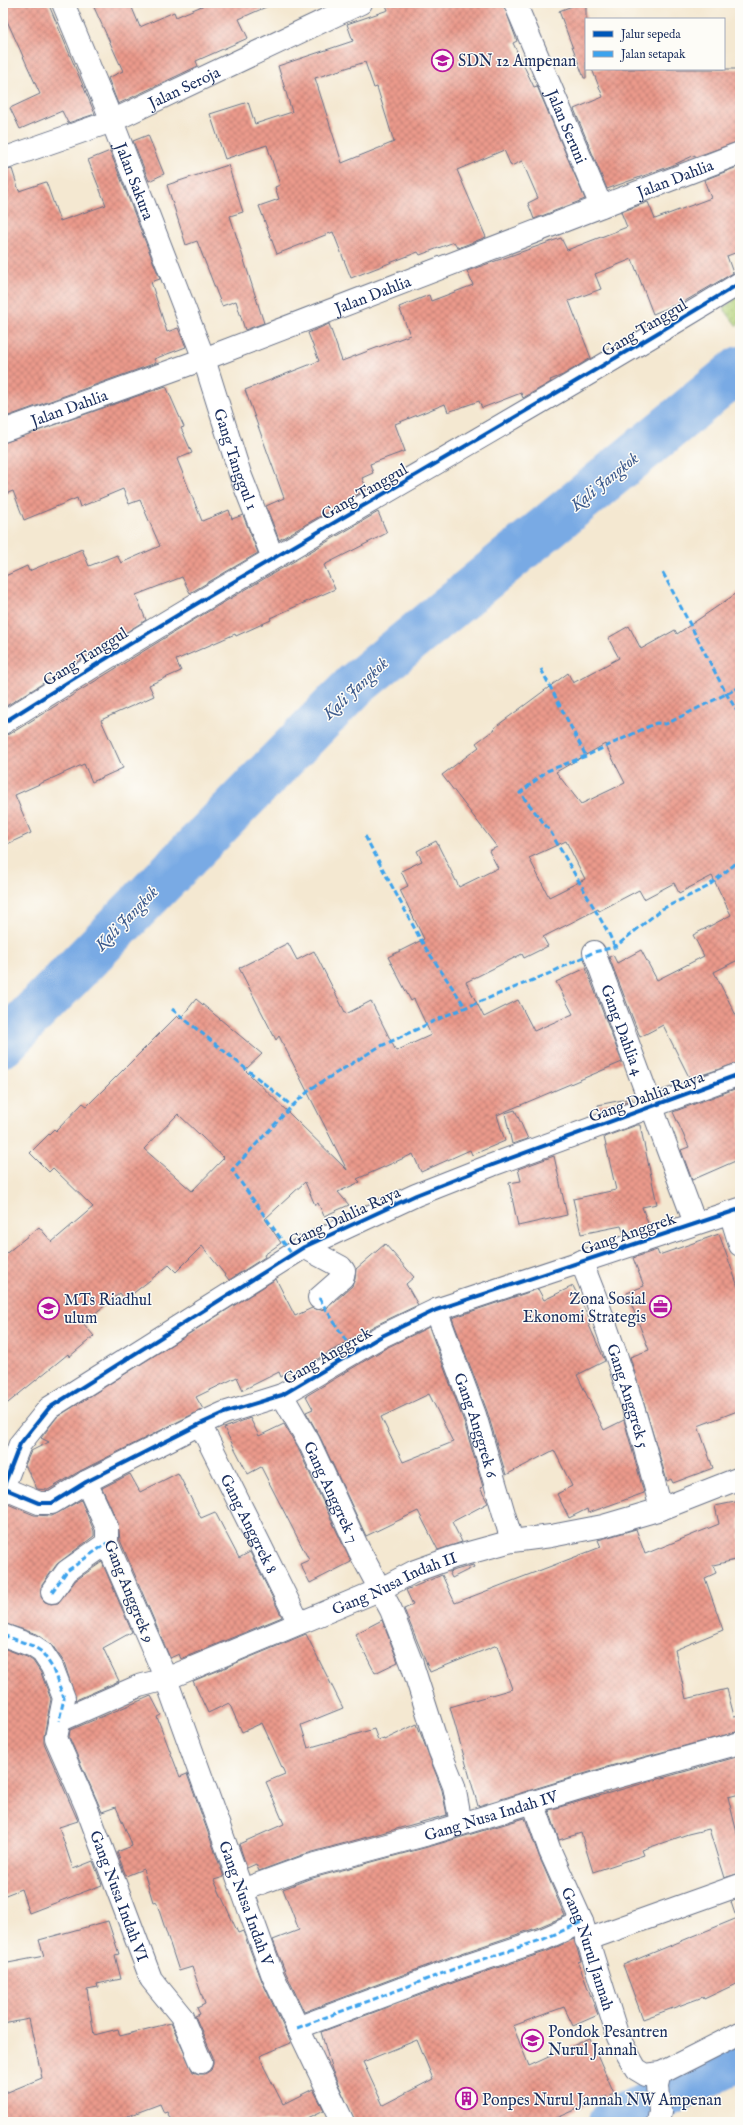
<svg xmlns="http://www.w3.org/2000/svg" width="743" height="2125" viewBox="0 0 743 2125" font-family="'IM FELL English',serif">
<defs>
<pattern id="park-dots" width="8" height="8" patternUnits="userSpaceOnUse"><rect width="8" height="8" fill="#b1d077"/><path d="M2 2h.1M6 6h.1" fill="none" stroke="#98b369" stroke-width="1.8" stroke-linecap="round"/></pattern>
<pattern id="building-cross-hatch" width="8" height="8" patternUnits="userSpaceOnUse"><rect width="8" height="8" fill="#eb9a8b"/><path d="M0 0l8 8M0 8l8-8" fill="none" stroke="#be7e75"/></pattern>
</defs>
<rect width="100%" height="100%" fill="#fdfcf7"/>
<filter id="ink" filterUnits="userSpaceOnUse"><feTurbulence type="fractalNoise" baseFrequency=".025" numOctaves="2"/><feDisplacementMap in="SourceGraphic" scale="8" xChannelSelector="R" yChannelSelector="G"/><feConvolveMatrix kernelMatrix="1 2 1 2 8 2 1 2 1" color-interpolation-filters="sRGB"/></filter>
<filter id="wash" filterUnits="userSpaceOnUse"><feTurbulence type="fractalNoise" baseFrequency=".012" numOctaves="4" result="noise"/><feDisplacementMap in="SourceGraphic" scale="16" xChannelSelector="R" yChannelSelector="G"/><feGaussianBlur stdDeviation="0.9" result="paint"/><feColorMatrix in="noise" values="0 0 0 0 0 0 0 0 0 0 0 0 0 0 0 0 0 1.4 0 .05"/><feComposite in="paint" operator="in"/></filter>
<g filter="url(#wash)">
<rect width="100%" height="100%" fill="#f4e8d1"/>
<path fill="url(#park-dots)" stroke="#66806a" d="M740 295V324L737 326 723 308Z"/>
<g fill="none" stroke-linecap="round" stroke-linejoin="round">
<path stroke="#79aae4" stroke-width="46" d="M3 1044 354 686 740 369
M611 2122 740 2058"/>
</g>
<g id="blocks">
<path fill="url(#building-cross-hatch)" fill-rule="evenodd" d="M3 3H48L95 114 68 123 62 111 20 129 10 108 40 94 3 12Z
M92 3H130L140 27 174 12 176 17 209 3H275L239 19 248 38 196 61 198 66 118 104 108 78 123 71Z
M385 3H503L517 41 513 43 534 87 537 86 585 199 534 219 528 203 538 198 522 161 511 166 504 150 457 170 486 237 458 248 454 242 420 255 418 252 351 278 333 232 277 254 259 206 279 199 275 187 280 185 267 145 225 159 210 114 248 102 255 124 292 112 278 66 353 41 347 24 388 10ZM365 62 374 88 377 87 394 142 342 163 315 78Z
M580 3H586V78H584L559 11Z
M592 69H740V141L695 157V155L671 166 607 189 574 109 603 97Z
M148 135 164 174 149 181 133 141Z
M110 151 160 279 151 282 167 332 178 328 186 347 154 359 156 363 3 418V171L12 169 19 191 46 182 60 221 106 205 88 160Z
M228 165 243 212 230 216 264 323 245 330 236 301 222 306 197 241 186 245 167 185Z
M740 166V251L727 256 733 273 687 300 653 314 632 259 595 274 601 289 569 301 591 358 563 375 550 380 551 382 523 398 521 393 482 408 479 401 448 412 445 404 395 424 405 451 370 464 373 473 362 478 367 489 279 540 266 506 284 498 245 390 319 361 308 333 329 324 342 361 410 335 399 307 429 295 431 301 473 285 467 271 561 238 567 250 627 227 621 212 648 202 655 219 711 198 704 180Z
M166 386 184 427 181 428 192 453 177 459 202 521 229 510 232 519 243 515 258 553 190 593 182 577 136 595 146 620 3 708V577L27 566 29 571 82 549 89 566 117 555 121 563 160 546 140 500 129 504 123 489 80 507 77 498 24 520 13 491 3 495V443Z
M378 512 387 533 324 565 335 589 270 618 271 620 236 636 235 634 176 660 181 671 149 685 154 696 101 720 123 768 92 782 84 764 15 795 31 833 3 846V735L10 734 192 621Z
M740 591V959L714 972 740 1023V1062L690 1079 663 1025 640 1037 609 957 613 955 617 963 641 950 657 980 704 956 693 935 731 915 712 876 679 893 674 883 644 899 639 890 599 911 598 909 543 937 548 946 524 958 522 954 466 982 484 1017 518 1000 534 1031 573 1014 556 982 586 968 622 1062 497 1115 505 1141 472 1155 470 1150 421 1172 413 1154 357 1179 360 1182 338 1192 349 1205 324 1216 318 1203 315 1205 305 1182 265 1219 281 1243 264 1255 265 1257 229 1280 202 1246 176 1272 169 1265 125 1300 120 1293 83 1323 94 1336 69 1357 68 1354 3 1407V1256L39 1227 52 1242 93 1207 53 1168 49 1172 30 1153 54 1129 56 1131 83 1103 87 1106 177 1016 180 1019 196 999 262 1054 245 1070 347 1170 279 1036 276 1040 239 968 288 943 297 960 314 951 346 1014 371 1001 396 1051 431 1035 414 999 411 1001 388 957 424 939 400 890 408 886 401 871 422 861 417 851 436 841 459 887 498 868 489 851 497 847 442 775 479 747 476 743 495 729 494 728 568 673 573 683 619 658 608 638 629 626 641 649 675 630 677 634ZM605 744 625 783 581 804 556 772ZM566 841 585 879 549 897 529 858ZM178 1114 224 1158 192 1191 144 1149Z
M740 1087V1159L692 1180 681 1150 689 1147 673 1112Z
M632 1098V1100L599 1112 598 1105Z
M515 1110 528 1139 512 1144 505 1113Z
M637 1125H640L657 1204 642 1207 649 1226 624 1234 621 1226 581 1234 573 1199 616 1190 604 1137Z
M554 1156 567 1215 518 1226 509 1183 521 1181 518 1169Z
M719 1234 740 1292V1410L698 1426 713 1468 673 1483 671 1479 667 1481 630 1357 649 1350 627 1293 644 1286 633 1258 657 1250 659 1255Z
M385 1244 414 1277 406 1284 418 1305 374 1326 294 1373 292 1371 281 1377 279 1372 243 1390 237 1377 196 1397 203 1409 80 1471 48 1490 37 1489 25 1465 31 1451 49 1442 41 1438 57 1417 276 1279 295 1316 312 1308 321 1310 327 1308 352 1286 355 1279 356 1269Z
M573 1286 591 1322 588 1323 605 1361 577 1375 604 1430 624 1420 644 1493 588 1513 587 1509 569 1518 557 1494 572 1486 554 1450 506 1475 487 1411 452 1318 538 1289 544 1300Z
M429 1327 463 1419 483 1487 480 1488 488 1503 452 1522 462 1542 438 1550 418 1511 366 1536 320 1437 306 1412 313 1409 306 1396 386 1348ZM429 1394 453 1442 403 1462 381 1417Z
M250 1418 259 1436 284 1424 298 1448 351 1562 310 1583 300 1564 309 1560 261 1467 248 1474 224 1428Z
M178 1473 201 1518 215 1512 239 1558 250 1552 282 1617 181 1659 179 1654 170 1658 120 1540 118 1523 102 1488 130 1474 140 1492Z
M81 1500 94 1531V1536L57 1564 42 1585 41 1597 45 1602 51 1604 58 1603 76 1580 102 1562 132 1632 103 1648 119 1681 76 1700 64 1662 52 1645 37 1634 3 1623V1502L34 1515 52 1516Z
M740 1501V1559L713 1565 716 1573 705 1578 723 1630 675 1650 686 1699 727 1689 734 1716 740 1715V1731L603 1768 478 1806 450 1707 512 1689 497 1645 430 1672 404 1609 413 1605 406 1590 442 1575 455 1603 601 1547 598 1540 636 1529 645 1554 719 1524 715 1506Z
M473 1565 474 1567 452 1578 449 1572Z
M382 1620 398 1662 375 1673 355 1634Z
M306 1634 343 1708 301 1725 308 1748 374 1729 378 1740 384 1738V1740L417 1724 442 1790 447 1815 302 1855 259 1871 256 1864 247 1868 239 1844 284 1824 266 1782 285 1774 262 1723 242 1732 229 1703 208 1713 193 1681Z
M3 1648 27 1657 33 1661 41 1673 51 1699 44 1736V1743L78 1821 59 1827 73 1869 93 1861 102 1885 29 1913 21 1889 3 1896Z
M151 1696 161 1715 157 1717 180 1777 187 1774 224 1877 214 1880 238 1933 243 1931 262 1981 291 2043 260 2056 264 2067 283 2104 313 2089 324 2110 300 2122H172L167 2112 164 2113 160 2104 112 2122H3V2094L42 2078 29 2019 3 2024V1964L44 1956 39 1940 108 1921 119 1954 115 1955 121 1979 97 1984 98 1987 87 1989 94 2035 118 2029 120 2036 171 2023 193 2072 199 2074H205L211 2070 213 2064V2057L195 2016 200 2014 197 2008 205 2004 192 1967 179 1971 156 1901 153 1902 143 1869 126 1876 117 1852 132 1846 131 1842 116 1807 102 1812 69 1737 70 1730Z
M740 1756V1794L728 1797 740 1845V1873L724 1878 709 1829 688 1834 642 1850 644 1855 593 1872 581 1833 559 1840 549 1810Z
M525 1818 539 1856 565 1916 539 1927 450 1957 304 2012 285 1971 273 1940 299 1930 283 1889 309 1879 435 1845Z
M740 1898V1914H735L731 1902Z
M740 1917V1982L704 1999 703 1997 643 2019 623 1965Z
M574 1939 581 1961 578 1962 598 2015 573 2026 564 2007 513 2026 529 2066 590 2038 614 2093 548 2122H355L332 2070 321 2032 458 1981 548 1951ZM417 2040 433 2079 383 2105 363 2062Z"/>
</g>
</g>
<g filter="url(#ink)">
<use href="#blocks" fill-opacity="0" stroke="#677086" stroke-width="1"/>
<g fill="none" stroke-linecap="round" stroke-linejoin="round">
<defs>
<g id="minor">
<path id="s1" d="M63 3 112 121 204 359 240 474 273 558"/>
<path id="s2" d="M515 3 601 206"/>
<path id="s3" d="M3 159 112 121 361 3"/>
<path id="s4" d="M3 431 204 359 740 153"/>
<path d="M3 723C244 569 496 433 740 283"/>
<path id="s5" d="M594 952 695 1223"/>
<path d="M740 1074 492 1165 416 1195 304 1247 49 1408 20 1444 3 1488 39 1503H52L86 1482 200 1424 224 1413 282 1395 380 1337 436 1310 740 1209"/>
<path d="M730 1212 740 1245"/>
<path d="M304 1247 341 1267 344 1271 343 1277 319 1298"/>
<path id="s6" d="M581 1261C614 1341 640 1425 661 1509"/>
<path id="s7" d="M436 1310 475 1415 512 1541"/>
<path id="s8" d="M282 1395 309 1442 359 1550 391 1610 412 1664 439 1749 454 1786 461 1824"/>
<path id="s9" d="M200 1424 299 1623"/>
<path id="s10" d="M86 1482 107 1528V1543L166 1679 273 1976 343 2122"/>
<path d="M52 1592 67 1571 107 1543"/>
<path id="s11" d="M3 1635 33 1646 42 1652 52 1667 64 1698 56 1738 86 1806 151 1979 182 2017 201 2062"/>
<path id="s12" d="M59 1721 139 1686 166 1679 379 1590 415 1571 454 1557 512 1541 551 1536 603 1526 661 1509 740 1478"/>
<path id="s13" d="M533 1802 550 1851 582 1922 618 2037 636 2069 646 2075 661 2073 740 2033"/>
<path id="s14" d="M242 1890 305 1867 432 1833 606 1780 740 1743"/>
<path d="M586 1940 740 1885"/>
<path d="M297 2028 454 1969 544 1939 582 1922"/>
<path d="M658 2122 660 2112 658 2085 661 2073"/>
</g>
</defs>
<use href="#minor" stroke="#677086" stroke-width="24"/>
<use href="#minor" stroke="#fff" stroke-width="22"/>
<path stroke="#3da3ed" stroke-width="3" stroke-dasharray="6 3" stroke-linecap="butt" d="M663 573 727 695 740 715
M541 669 586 756
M365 836 423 944 466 1008
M615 947 609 934 550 831 520 793 547 771 586 756 656 723 666 724 740 687
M172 1009 292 1106
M291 1253 232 1170 290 1108 312 1088 377 1048 447 1015 548 974 594 952 615 947 662 909 707 887 740 860
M319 1298 353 1352
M52 1592 67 1571 107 1543
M3 1635 33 1646 42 1652 52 1667 64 1698 59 1721
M297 2028 454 1969 544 1939 582 1922"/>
<defs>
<path id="cycleway" d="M3 723C244 569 496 433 740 283
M740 1074 492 1165 416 1195 304 1247 49 1408 20 1444 3 1488 39 1503H52L86 1482 200 1424 224 1413 282 1395 380 1337 436 1310 740 1209"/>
</defs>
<use href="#cycleway" stroke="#fdfcf7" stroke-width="6"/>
<use href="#cycleway" stroke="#0057b8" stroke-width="4"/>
</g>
</g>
<defs>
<symbol id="school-ring" viewBox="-11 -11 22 22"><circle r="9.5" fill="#fdfcf7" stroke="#b5179e" stroke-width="1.5"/><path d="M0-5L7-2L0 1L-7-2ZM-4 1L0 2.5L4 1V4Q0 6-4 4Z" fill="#b5179e"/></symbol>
<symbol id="office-ring" viewBox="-11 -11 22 22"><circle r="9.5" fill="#fdfcf7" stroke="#b5179e" stroke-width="1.5"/><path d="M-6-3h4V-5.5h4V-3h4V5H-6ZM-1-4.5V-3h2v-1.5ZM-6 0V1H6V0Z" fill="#b5179e"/></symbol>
<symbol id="building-ring" viewBox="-11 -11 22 22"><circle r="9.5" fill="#fdfcf7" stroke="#b5179e" stroke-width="1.5"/><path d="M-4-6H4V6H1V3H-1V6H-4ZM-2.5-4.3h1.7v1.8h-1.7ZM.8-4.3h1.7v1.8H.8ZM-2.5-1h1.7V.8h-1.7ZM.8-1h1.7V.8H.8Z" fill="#b5179e"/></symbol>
</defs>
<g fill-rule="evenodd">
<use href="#school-ring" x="430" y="48" width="25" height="25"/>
<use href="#office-ring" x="648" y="1294" width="25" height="25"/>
<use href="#school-ring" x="36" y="1296" width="25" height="25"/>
<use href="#school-ring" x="520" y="2028" width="25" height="25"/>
<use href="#building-ring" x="454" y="2086" width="25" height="25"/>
</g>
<g text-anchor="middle" stroke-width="3" stroke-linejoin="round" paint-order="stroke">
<g font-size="16" fill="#1b2f5e" stroke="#fdfcf7" text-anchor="start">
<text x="458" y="66">SDN 12 Ampenan</text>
<text x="646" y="1304" text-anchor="end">Zona Sosial<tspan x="646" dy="18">Ekonomi Strategis</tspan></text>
<text x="64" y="1305">MTs Riadhul<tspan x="64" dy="18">ulum</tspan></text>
<text x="548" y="2037">Pondok Pesantren<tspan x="548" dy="18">Nurul Jannah</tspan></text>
<text x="482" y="2105">Ponpes Nurul Jannah NW Ampenan</text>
</g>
<g font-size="16" fill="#1b2f5e" stroke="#fdfcf7">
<text dy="6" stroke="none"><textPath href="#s3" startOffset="195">Jalan Seroja</textPath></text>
<text dy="6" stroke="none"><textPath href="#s2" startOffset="134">Jalan Seruni</textPath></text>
<text dy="6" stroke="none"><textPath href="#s4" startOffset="718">Jalan Dahlia</textPath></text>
<text dy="6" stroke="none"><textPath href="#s1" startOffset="192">Jalan Sakura</textPath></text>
<text dy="6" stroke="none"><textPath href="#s4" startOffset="394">Jalan Dahlia</textPath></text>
<text transform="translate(644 327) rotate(-31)" y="6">Gang Tanggul</text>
<text dy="6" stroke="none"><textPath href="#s4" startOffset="70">Jalan Dahlia</textPath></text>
<text dy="6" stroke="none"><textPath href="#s1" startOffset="488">Gang Tanggul 1</textPath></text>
<text transform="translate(364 491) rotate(-30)" y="6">Gang Tanggul</text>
<text transform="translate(85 656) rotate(-32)" y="6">Gang Tanggul</text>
<text dy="6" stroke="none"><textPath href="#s5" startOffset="83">Gang Dahlia 4</textPath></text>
<text transform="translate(646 1096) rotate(-20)" y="6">Gang Dahlia Raya</text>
<text transform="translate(344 1216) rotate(-25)" y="6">Gang Dahlia Raya</text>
<text transform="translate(628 1233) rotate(-19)" y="6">Gang Anggrek</text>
<text transform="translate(327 1355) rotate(-30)" y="6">Gang Anggrek</text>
<text dy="6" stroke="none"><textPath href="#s6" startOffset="143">Gang Anggrek 5</textPath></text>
<text dy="6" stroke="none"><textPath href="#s7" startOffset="122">Gang Anggrek 6</textPath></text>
<text dy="6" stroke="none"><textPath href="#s8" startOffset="109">Gang Anggrek 7</textPath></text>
<text dy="6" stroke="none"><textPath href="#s9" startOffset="111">Gang Anggrek 8</textPath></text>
<text dy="6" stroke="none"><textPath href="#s12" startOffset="363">Gang Nusa Indah II</textPath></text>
<text transform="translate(130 1591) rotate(68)" y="6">Gang Anggrek 9</text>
<text dy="6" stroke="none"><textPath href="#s14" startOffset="260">Gang Nusa Indah IV</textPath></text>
<text dy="6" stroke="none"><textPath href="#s11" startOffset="305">Gang Nusa Indah VI</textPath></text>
<text dy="6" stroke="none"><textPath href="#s10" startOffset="452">Gang Nusa Indah V</textPath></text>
<text dy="6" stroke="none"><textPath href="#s13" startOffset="157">Gang Nurul Jannah</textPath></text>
</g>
<g font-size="17" font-style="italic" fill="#3c5a8d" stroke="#fdfcf7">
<text transform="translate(604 481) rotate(-39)" y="6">Kali Jangkok</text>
<text transform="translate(355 688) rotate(-43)" y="6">Kali Jangkok</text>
<text transform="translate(126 918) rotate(-46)" y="6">Kali Jangkok</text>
</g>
</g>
<rect width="743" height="2125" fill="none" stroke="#fdfcf7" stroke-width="16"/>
<rect x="585" y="18" width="140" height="52" fill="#fdfcf7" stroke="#a3aaba"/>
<rect x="593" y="31" width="20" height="6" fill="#0057b8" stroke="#a3aaba"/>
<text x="621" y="38" font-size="12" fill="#1b2f5e">Jalur sepeda</text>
<rect x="593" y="51" width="20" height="6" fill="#3da3ed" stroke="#a3aaba"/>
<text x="621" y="58" font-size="12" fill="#1b2f5e">Jalan setapak</text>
</svg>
